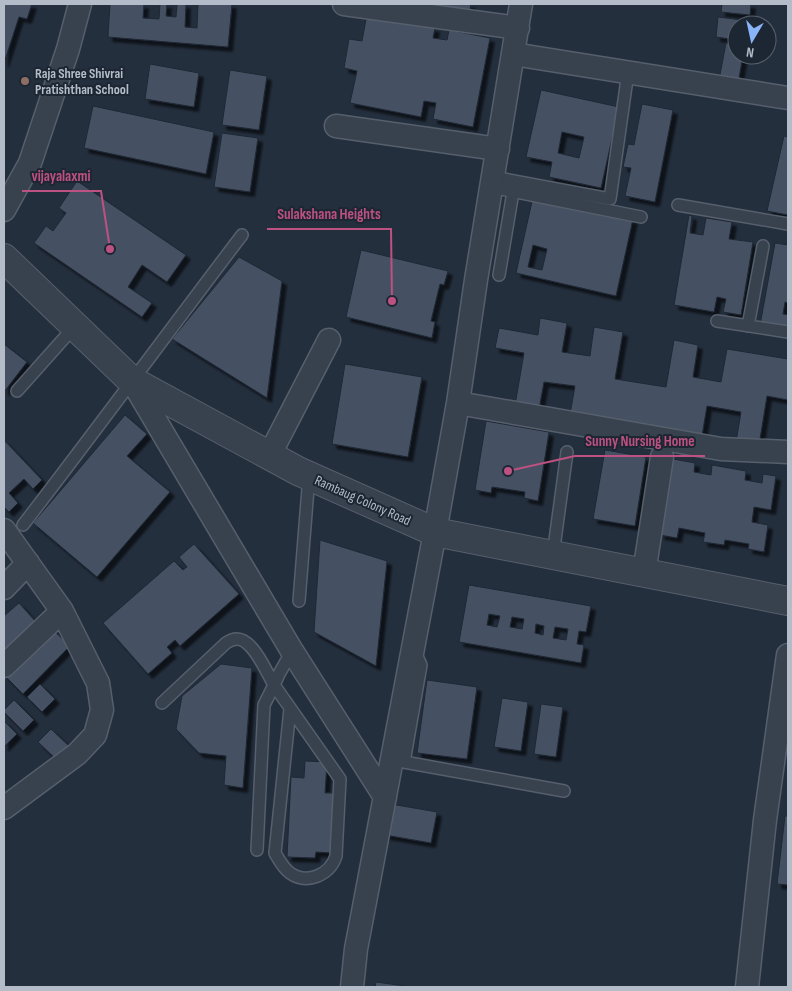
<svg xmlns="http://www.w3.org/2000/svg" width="792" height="991" viewBox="0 0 792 991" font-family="'Sofia Sans Condensed',sans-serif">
<defs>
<filter id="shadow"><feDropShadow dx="4.5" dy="4.5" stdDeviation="1" flood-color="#0009"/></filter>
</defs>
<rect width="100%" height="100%" fill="#242f3e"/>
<path fill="#455162" stroke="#1f2835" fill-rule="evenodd" filter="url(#shadow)" d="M4 4H32L27 19 19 17 4 63Z
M110 4H144L143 18 159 19 160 4H167L166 16 176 17 177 4H186L185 27 197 28 198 4H232L228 47 108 37Z
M426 4H471L469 13Z
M722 4H751L750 15 721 12Z
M367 14 435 28 433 38 447 40 449 30 490 38 473 127 433 119 436 103 424 101 421 117 350 103 357 71 344 68 349 39 362 41Z
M718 17 750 21V25H737V40L716 37Z
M726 43 737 45V55H743L738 84 719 80Z
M150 64 199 73 194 107 145 99Z
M230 70 267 76 259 130 222 125Z
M541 90 619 107 601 188 549 177 552 162 526 157ZM562 132 584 137 579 158 558 153Z
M642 104 673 110 655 202 625 196 631 168 623 167 628 144 634 145Z
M93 106 214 132 206 174 84 148Z
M222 133 258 138 250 192 214 187Z
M784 136 788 137V215L767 211Z
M77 181 186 255 167 282 142 265 128 287 152 303 142 317 34 243 46 226 53 231 66 213 59 208Z
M533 197 633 219 616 296 516 273ZM533 245 547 249 542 270 528 267Z
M689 215 692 216 690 233 703 235 706 218 732 222 729 239 753 242 741 315 723 312 726 299 717 297 714 312 674 305Z
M775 243 788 245V303L785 302 783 314 788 315V331L760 325Z
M361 250 448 271 444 285 440 284 431 321 435 322 432 338 346 317Z
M239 257 282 281 267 398 172 339Z
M540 318 567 323 562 352 590 356 594 327 623 332 615 379 666 387 674 340 698 345 693 377 721 382 727 349 788 359V400L767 396 759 445 736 442 741 412 707 406 702 436 570 414 575 386 544 382 539 409 515 405 524 353 495 348 499 328 538 335Z
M4 344 27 362 4 392Z
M345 364 422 377 408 457 332 444Z
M125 415 147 434 127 456 170 492 97 577 33 523Z
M486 421 549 432 538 501 524 498 525 492 492 487 491 493 475 490Z
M4 440 42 480 33 489 24 479 9 493 18 503 9 512 4 507Z
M605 450 646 457 635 526 593 519Z
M673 459 695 463 694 472 711 475 712 465 746 471 745 480 762 483 763 474 776 476 771 510 754 507 752 522 768 525 764 552 748 549 749 544 725 540 724 545 703 542 705 533 679 528 677 538 660 535Z
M320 540 387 561 376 666 314 632Z
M194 544 239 594 180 646 175 640 167 647 172 653 148 674 103 623 174 561 183 570 187 567 179 557Z
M469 585 591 606 586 632 579 631 577 644 584 645 581 663 459 642ZM489 614 500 616 497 627 487 625ZM512 617 524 619 522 629 510 627ZM536 624 544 626 543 635 535 633ZM555 627 568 629 566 640 553 638Z
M19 603 37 623 4 652V616Z
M50 627 70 646 23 694 4 675Z
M221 664 252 668 243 788 224 785 226 756 199 753 176 729 182 696Z
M427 680 477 687 467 759 417 753Z
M40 684 55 699 42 712 27 697Z
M502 698 528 702 521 751 494 747Z
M14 700 34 720 23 731 4 712V710Z
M541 704 563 707 556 757 534 754Z
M4 721 17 734 4 747Z
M51 729 70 747 57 760 38 742Z
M305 761 327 762 325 793H334L332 853 316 852 315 858 287 857 291 777 304 778Z
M391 804 437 812 431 843 385 835Z
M785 816H788V885L777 884Z
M376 982 405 986V987H375Z"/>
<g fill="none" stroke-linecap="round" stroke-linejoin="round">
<defs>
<path id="service" d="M493 177 610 199 628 72
M491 187 641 217
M678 205 788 224
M499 275 513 192
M717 321 788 332
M748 326 763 246
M17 391 75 326
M23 525C97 429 169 331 242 235
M553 555 567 452
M299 601 309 476
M415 652 421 665 404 762 564 791
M162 703 226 643C229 641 233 639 237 639 253 639 267 673 274 685L279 674 292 651
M257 850 264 705 274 685 340 779 336 856C330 875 307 885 290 873 283 868 279 860 275 853L290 709"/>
<path id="minor" d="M344 4 518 28
M513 54 788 98
M336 126 498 149
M4 210 30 163 68 49 80 4
M132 381 292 651 385 797
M458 403 721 449 788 452
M269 456 329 340
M4 530 62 611 98 683 102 710 95 735 77 754 4 808
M644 573 662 457
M4 588 28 563
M4 666 62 611
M352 987 356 949 435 532 458 403 476 280 521 4
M747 987 765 820 788 655"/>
<path id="tertiary" d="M4 258 132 381 298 471 435 532 788 601"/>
</defs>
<use href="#service" stroke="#565f6c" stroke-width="14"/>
<use href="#minor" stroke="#565f6c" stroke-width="25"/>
<use href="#tertiary" stroke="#565f6c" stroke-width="30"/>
<use href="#service" stroke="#38414e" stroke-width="11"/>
<use href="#minor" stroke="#38414e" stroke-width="22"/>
<use href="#tertiary" stroke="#38414e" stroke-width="28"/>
</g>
<circle fill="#8d6e63" stroke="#1d2633" stroke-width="2" cx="25" cy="81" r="5"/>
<g text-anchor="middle" stroke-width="4" stroke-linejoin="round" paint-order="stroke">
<g font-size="14" font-weight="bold" fill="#b4bcc9" stroke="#1d2633" text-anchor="start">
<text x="35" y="78">Raja Shree Shivrai<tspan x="35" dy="16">Pratishthan School</tspan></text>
</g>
<g font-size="14" fill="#b4bcc9" stroke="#1d2633">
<text transform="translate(363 500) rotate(24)" y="5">Rambaug Colony Road</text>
</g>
</g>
<path fill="none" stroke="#bd5182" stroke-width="2" d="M110 249L101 191H22M392 301L391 229H267M508 471L575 456H705"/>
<g fill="#bd5182" stroke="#1d2633" stroke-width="2">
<circle cx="110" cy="249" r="5"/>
<circle cx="392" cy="301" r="5"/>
<circle cx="508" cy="471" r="5"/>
</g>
<g font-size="15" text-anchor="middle" font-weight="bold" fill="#bd5182" stroke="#1d2633" stroke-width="4" stroke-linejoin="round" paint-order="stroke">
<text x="61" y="181">vijayalaxmi</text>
<text x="329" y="219">Sulakshana Heights</text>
<text x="640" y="446">Sunny Nursing Home</text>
</g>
<rect width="792" height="991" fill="none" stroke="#b4bcc9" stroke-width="10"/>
<g transform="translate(752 40) rotate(189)"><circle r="24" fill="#1d2633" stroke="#59626f"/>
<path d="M0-4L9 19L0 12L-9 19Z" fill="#8ab4f8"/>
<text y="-8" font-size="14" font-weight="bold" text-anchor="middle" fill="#b4bcc9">N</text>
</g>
</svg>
